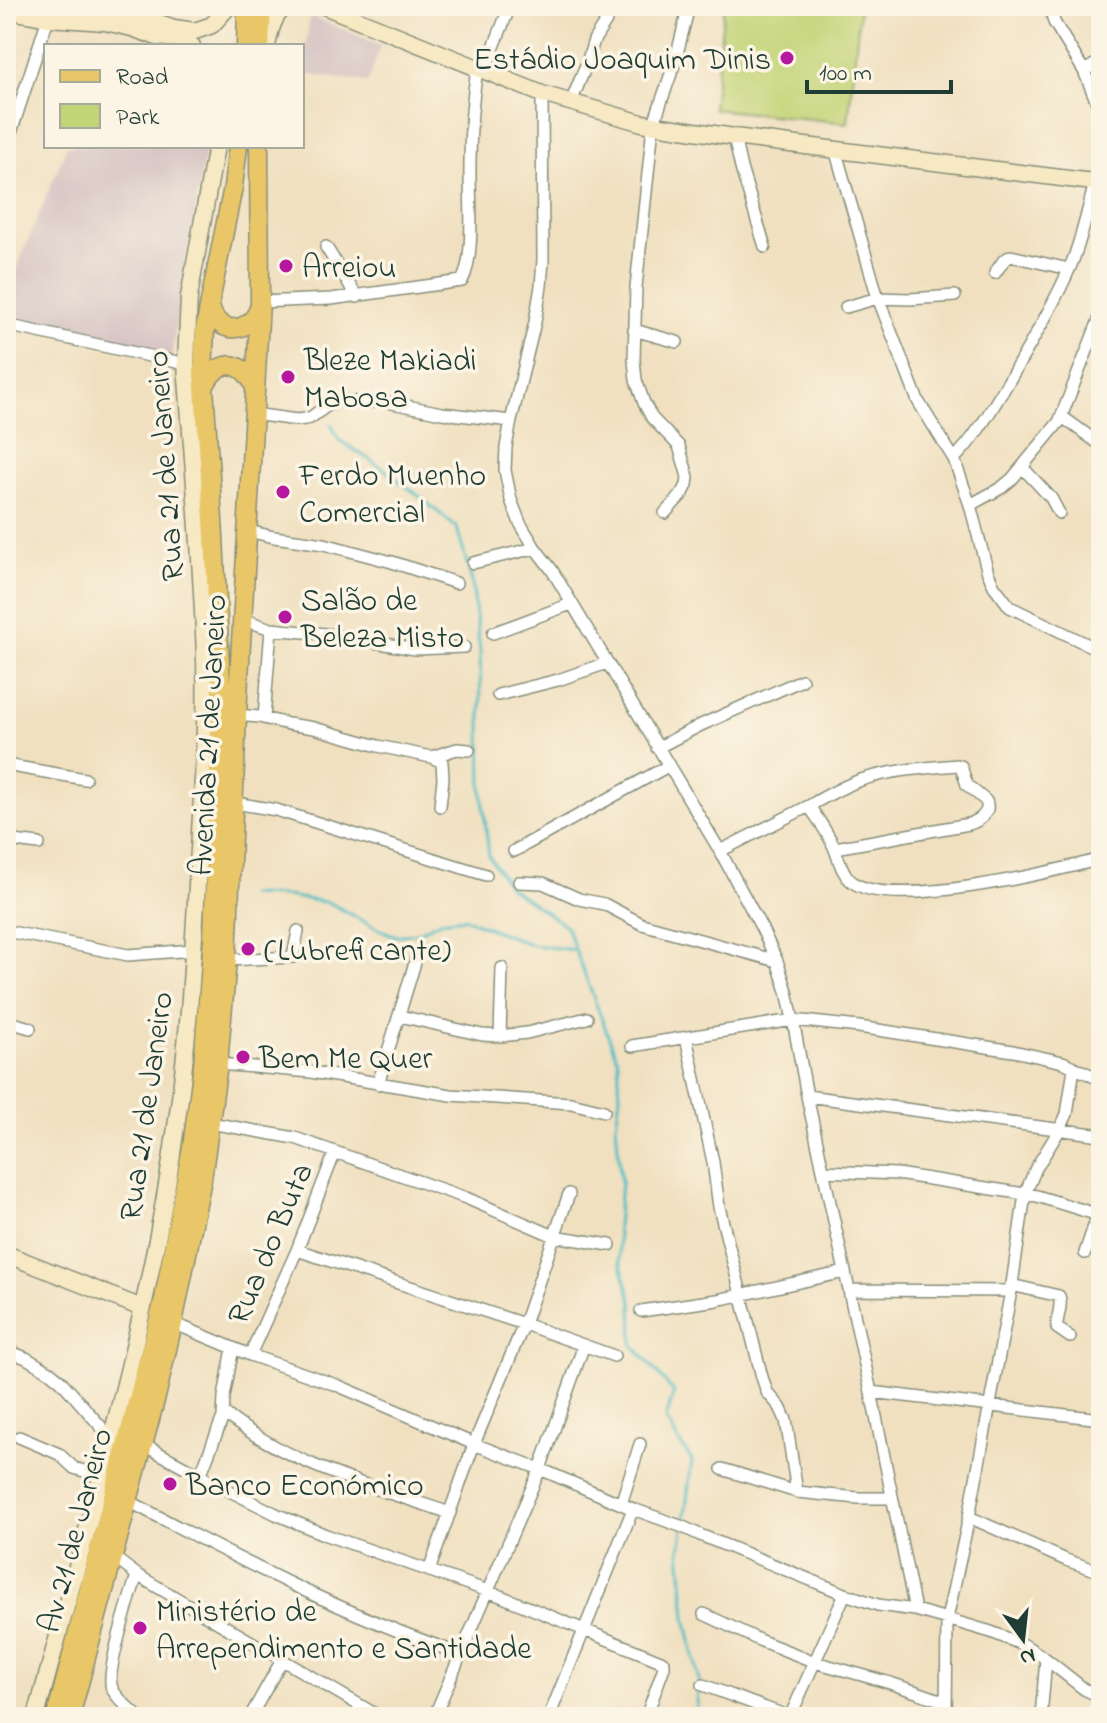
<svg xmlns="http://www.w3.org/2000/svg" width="1107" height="1723" viewBox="0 0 1107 1723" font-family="'Indie Flower',sans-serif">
<rect width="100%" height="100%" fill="#fcf5e5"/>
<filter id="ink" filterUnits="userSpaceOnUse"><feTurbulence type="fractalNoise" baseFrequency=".0125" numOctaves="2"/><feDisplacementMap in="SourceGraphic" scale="16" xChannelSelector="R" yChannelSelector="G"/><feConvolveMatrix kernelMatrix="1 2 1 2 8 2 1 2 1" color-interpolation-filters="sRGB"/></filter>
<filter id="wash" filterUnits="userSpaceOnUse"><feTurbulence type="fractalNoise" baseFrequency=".006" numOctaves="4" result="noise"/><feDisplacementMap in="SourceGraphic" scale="32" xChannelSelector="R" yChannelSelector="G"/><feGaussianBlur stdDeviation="1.8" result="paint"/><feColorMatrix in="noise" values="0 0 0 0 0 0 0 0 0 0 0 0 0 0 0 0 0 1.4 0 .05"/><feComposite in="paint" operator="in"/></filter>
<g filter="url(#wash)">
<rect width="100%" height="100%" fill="#f0e0c0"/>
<path fill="#d2bfc0" d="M310 16 381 45 368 82 302 74V47L306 46Z
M67 146H206L171 357 6 314V294Z"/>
<path fill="#c3d477" stroke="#718856" stroke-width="2" d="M724 6H860L848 123 713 109Z"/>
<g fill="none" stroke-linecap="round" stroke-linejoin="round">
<path stroke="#4cbbc3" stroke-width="3" d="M331 424 339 440 381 467 419 496 457 528 472 582 480 651 482 791 489 856 509 887 566 926 618 1061 620 1096 616 1125 621 1183 617 1226 620 1262 632 1301 633 1345 674 1392 666 1419 679 1442 692 1460 684 1523
M249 895 286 896 330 903 376 928 396 936 417 933 440 921 464 918 532 945 575 950
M683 1530 680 1550 686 1617 699 1681 696 1713 698 1717"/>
</g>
</g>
<g filter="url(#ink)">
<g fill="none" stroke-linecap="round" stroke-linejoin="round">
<defs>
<path id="street" d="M1050 6 1054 22 1084 71 1101 112
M488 62 510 6
M1084 71 1101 61
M542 94 543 260 541 286 535 322 511 421 506 447 505 470 511 500 520 523 535 548 552 570 720 851 761 927 777 961 787 991 793 1020 807 1096 871 1392 915 1610
M574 95 587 63 594 40 606 21 609 6
M656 117 675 62 689 6
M653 126 636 287 634 360 636 380 644 403 652 418 679 446 688 477 687 485 683 493 665 513
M734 137 741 168 765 247
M6 148 48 18
M835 149 878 298 918 401 954 459 970 505 988 573 994 586 1010 607 1101 651
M326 247 357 297
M995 273 1004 260 1011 256 1069 269
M260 302 331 299 462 281C476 255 469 194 470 163 470 131 472 100 477 69
M846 307 878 298 910 299 955 296
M6 325 186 364
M634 330 677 342
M253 414 297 420 305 419 310 418 328 405 340 400 361 403 382 401 442 413 511 421
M1061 416 1101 445
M954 459C976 437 991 410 1007 384 1028 348 1055 303 1071 265 1082 238 1088 210 1095 182
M1023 468 1051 498 1059 513
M970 505 1001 488 1012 479 1059 422 1101 315
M248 531 274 537 324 544 392 562 456 583
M473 563 535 548
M242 619 271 629 326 634 415 649 464 647
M493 633 571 604
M498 695 558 680 607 663
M237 715 259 717 288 724 314 728 378 746 431 757 442 762 443 779 440 806
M264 718 271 629
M657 748 701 725 802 680
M431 757 457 749 469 750
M6 765 85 779
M235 803 276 810 486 875
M809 806C826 796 843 786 861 780 892 770 925 768 957 765L961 766 967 785 986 801C991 813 979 821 969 824L835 848
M6 840 39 844
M514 851 668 766
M720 851 809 806C818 819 828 833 834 847 839 859 841 871 850 880 885 913 1055 871 1101 859
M519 882 543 883 579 899 604 904 642 924 777 961
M6 931 128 955 194 950
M227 960 293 957 298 931
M400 1016 482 1035 500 1036 527 1033 587 1018
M6 1021 30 1028
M500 1036 502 968
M686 1037 713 1162 719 1207 762 1377 767 1392 780 1407 786 1420 797 1492
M632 1046 793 1020 859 1027 1013 1051 1063 1062 1101 1080
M218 1064 311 1072 451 1095 571 1103 604 1111
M378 1084 417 956
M807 1096 1101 1135
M210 1123 295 1138 466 1198 554 1236 610 1245
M824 1171 897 1174 1037 1196 1092 1213 1095 1215 1096 1220 1085 1253
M297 1250 524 1324 614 1356
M1011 1285 1059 1296C1063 1306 1056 1317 1057 1328L1070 1337
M850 1290 1011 1291
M641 1311 717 1300 845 1272
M173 1323 250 1355 339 1386 474 1444 540 1469 633 1509 683 1527 700 1535 845 1594 878 1605 915 1610 947 1619 991 1632 1026 1646 1046 1659 1084 1689 1101 1697
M6 1350 26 1358 50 1372 61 1381 110 1437
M250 1355 297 1250 335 1152
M871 1392 1101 1419
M224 1413C288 1465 373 1487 450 1513
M19 1437 59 1454 74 1468 100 1476
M142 1444 228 1490 276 1514 326 1535 488 1591 661 1661 664 1663V1667L646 1717
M722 1469 797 1492 858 1498H892
M200 1476 223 1417 224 1397 233 1348
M127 1500C236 1558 344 1615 461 1654
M621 1504 640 1444
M969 1517 1066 1560 1101 1572
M112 1556 137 1575 380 1717
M429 1571 474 1444 524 1324 569 1194
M137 1575C131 1595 105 1673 112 1688 116 1698 130 1709 138 1717
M704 1614 759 1640 815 1662 890 1683 946 1702
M6 1683 8 1693 6 1711
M703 1685 790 1717
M250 1717 282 1660
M434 1717 540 1469 584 1345
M549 1717 633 1509
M790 1717 845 1594
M946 1717 947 1619 969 1517 1011 1291 1025 1194 1036 1168 1060 1129 1067 1114 1074 1068
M1041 1717 1046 1659"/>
<path id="secondary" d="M82 6 136 15 174 28 195 31 212 25 229 6
M324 6 542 94 642 123 734 137 1101 183
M6 10 48 18 105 22 132 28 157 37 178 39 192 46
M267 46C270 31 273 16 286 6
M6 1254 142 1308
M36 1717C88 1522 148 1327 176 1127 189 1041 193 954 198 866 202 798 207 729 205 660 202 561 193 463 186 364L189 297 216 146"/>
<path id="primary" d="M246 46 247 6
M260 46 262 6
M210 305C215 335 249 336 259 308
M204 388C215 359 242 357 255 387
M56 1717 164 1299 192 1147 203 1065 213 937 219 774 221 687 214 535 203 373 205 330 210 302 233 187 238 146
M70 1717 157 1393 173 1323 202 1179 218 1064 227 960 237 715 260 302 259 146"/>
</defs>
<use href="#street" stroke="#888e7a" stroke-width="14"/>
<use href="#secondary" stroke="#888e7a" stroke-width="19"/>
<use href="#primary" stroke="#888e7a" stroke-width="21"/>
<use href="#street" stroke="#fff" stroke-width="11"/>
<use href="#secondary" stroke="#f6e9c3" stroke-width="16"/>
<use href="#primary" stroke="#e9c769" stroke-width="18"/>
</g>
</g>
<g fill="#b5179e" stroke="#fcf5e5" stroke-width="3">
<circle cx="787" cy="58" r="8"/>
<circle cx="286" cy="266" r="8"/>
<circle cx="288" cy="377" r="8"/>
<circle cx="283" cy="492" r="8"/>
<circle cx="285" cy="617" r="8"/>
<circle cx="248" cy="949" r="8"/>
<circle cx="243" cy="1057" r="8"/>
<circle cx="170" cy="1484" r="8"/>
<circle cx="140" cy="1628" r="8"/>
</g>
<g text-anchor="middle" stroke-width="7" stroke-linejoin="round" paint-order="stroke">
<g font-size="32" fill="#1f3d34" stroke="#fcf5e5" text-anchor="start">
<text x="771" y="69" text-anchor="end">Estádio Joaquim Dinis</text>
<text x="302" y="277">Arreiou</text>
<text x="304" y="370">Bleze Makiadi<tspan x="304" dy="37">Mabosa</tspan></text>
<text x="299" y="485">Ferdo Muenho<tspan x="299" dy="37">Comercial</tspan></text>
<text x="301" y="610">Salão de<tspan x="301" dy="37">Beleza Misto</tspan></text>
<text x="264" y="960">(Lubreficante)</text>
<text x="259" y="1068">Bem Me Quer</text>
<text x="186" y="1495">Banco Económico</text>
<text x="156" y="1621">Ministério de<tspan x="156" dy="37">Arrependimento e Santidade</tspan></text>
</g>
<g font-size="32" fill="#1f3d34" stroke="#fcf5e5">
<text transform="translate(164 466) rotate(-94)" y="11">Rua 21 de Janeiro</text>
<text transform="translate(207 735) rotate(-87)" y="11">Avenida 21 de Janeiro</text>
<text transform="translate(145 1106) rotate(-82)" y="11">Rua 21 de Janeiro</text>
<text transform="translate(269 1243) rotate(-67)" y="11">Rua do Buta</text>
<text transform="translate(74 1530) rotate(-75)" y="11">Av 21 de Janeiro</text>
</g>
</g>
<rect width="1107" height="1723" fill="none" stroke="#fcf5e5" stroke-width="32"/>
<rect x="44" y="44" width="260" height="104" fill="#fcf5e5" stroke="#a4ab9e" stroke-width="2"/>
<rect x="60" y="70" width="40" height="12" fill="#e9c769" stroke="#a4ab9e" stroke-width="2"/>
<text x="116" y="84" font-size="24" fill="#1f3d34">Road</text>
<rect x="60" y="104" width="40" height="24" fill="#c3d477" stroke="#a4ab9e" stroke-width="2"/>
<text x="116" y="124" font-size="24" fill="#1f3d34">Park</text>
<g transform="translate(1023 1639) rotate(165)" stroke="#fcf5e5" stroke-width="6" paint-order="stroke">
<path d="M0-6L14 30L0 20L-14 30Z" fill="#1f3d34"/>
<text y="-12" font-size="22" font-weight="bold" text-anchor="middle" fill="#1f3d34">N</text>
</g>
<path d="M807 80v12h144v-12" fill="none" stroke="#1f3d34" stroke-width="4"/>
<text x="819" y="80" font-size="24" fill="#1f3d34" stroke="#fcf5e5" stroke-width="6" paint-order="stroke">100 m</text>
</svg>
